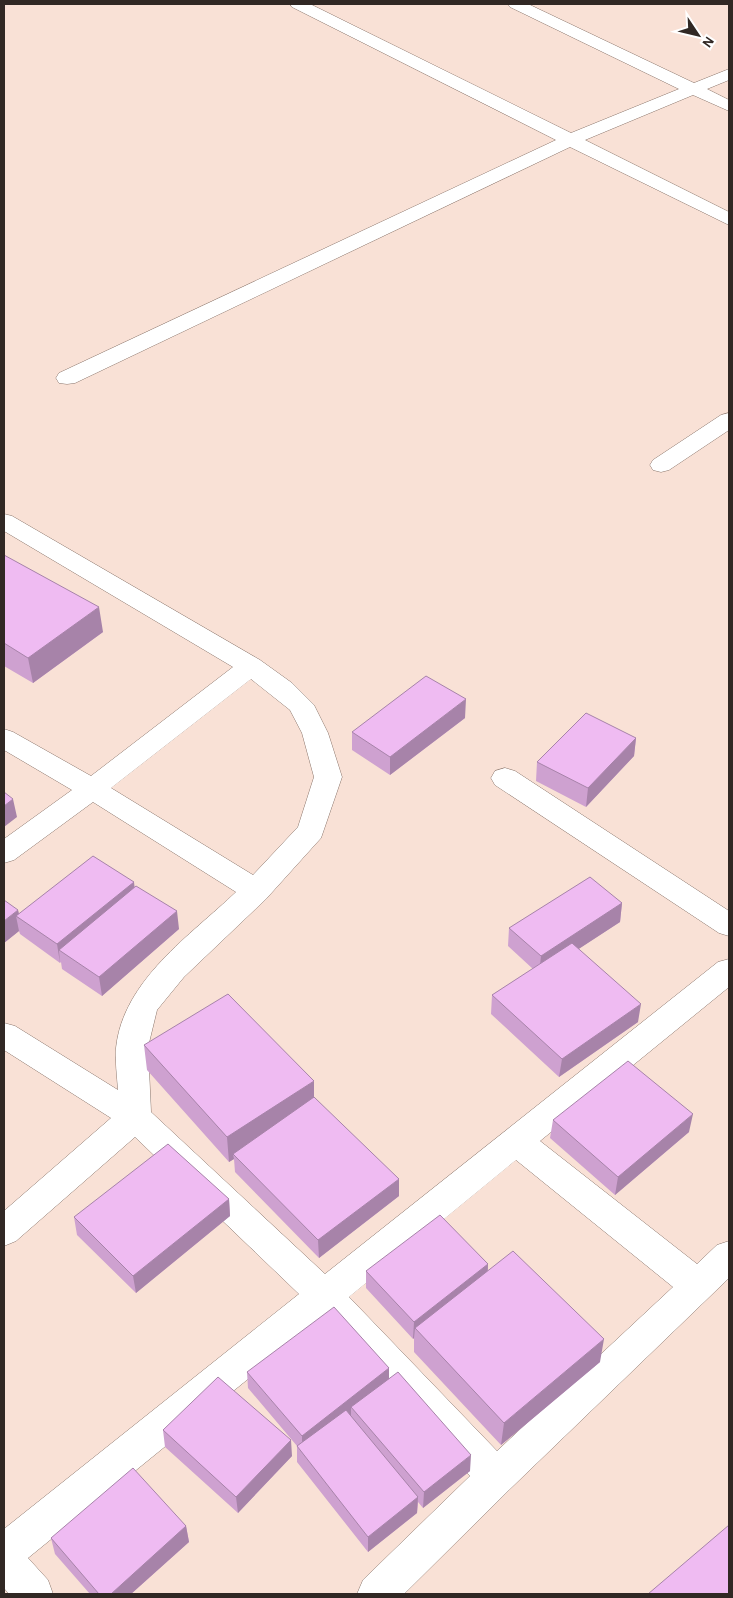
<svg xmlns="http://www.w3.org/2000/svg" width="733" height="1598" viewBox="0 0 733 1598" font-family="'Alegreya Sans',sans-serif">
<rect width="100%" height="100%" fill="#f9e1d6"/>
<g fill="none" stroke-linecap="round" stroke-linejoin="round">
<defs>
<path id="minor" d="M290 4H310L571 133 679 89 510 7 508 4H528L694 83 729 69V80L707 89 729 100V111L693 95 585 140 729 212V225L570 147 75 383 67 384 59 383 56 378 59 373 556 140 292 7Z
M729 413V430L669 470 661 472 653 470 650 465 653 460 721 415Z
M4 514 12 516 260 660 292 683 314 705 328 733 342 777 321 838 266 899 184 977 157 1010 148 1047 151 1112 325 1274 718 962 729 959V987L540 1141 697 1264 717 1245 729 1241V1278L509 1490 404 1594H357L363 1580 470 1476 323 1318 28 1558 48 1580 53 1594H9L4 1588V1529L299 1294 135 1137 16 1241 4 1246V1211L111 1118 4 1050V1023L15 1026 118 1090C117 1076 115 1061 116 1048 123 980 191 935 236 892L93 802 14 860 4 863V839L72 790 4 750V729L13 732 91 776 233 667 4 531ZM251 679 290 710 302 733 314 777 298 827 253 875 111 788ZM516 1160 673 1287 497 1451 349 1297Z
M505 768 515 771 729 911V936L719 933 495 785 491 778 495 771Z"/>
</defs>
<use href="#minor" stroke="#8a756b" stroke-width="1"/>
<use href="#minor" fill="#fff" fill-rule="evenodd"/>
</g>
<path fill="#cea1d0" d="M4 555 103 632 33 683 4 666Z
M465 718 390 775 352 750V732Z
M636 738 634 756 586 807 536 781 537 762Z
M134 882V887L179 929 102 996 62 969 61 962 60 963 20 934 19 931 4 943 18 910 19 914Z
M622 903 620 922 578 949 638 1022 559 1077 491 1014 492 995 533 969 508 946 509 928Z
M144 1045 314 1097 399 1196 319 1258 235 1172 234 1159 229 1162 147 1070Z
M553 1120 689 1132 615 1195 550 1138Z
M229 1199 230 1216 136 1293 77 1235 74 1217Z
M488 1264V1271L600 1362 501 1445 414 1352V1338L413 1339 366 1288V1271Z
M389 1368V1378L470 1471 423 1508 418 1502 417 1513 368 1552 297 1462V1446L248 1388 247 1372Z
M163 1430 292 1456 238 1513 165 1447Z
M186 1526 189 1542 131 1594H90L55 1554 51 1538Z"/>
<path fill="#a783a9" d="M99 607 103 632 33 683 28 658Z
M466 699 465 718 390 775V757Z
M636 738 634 756 586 807 588 788Z
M13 799 17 817 4 827V806Z
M134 882 136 900 59 950 60 963 57 944Z
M622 903 620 922 539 975 541 956Z
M18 910 20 919 16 916 19 931 4 943V921Z
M177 911 179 929 102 996 99 977Z
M641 1004 638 1022 559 1077 562 1059Z
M314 1081V1106L233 1154 234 1159 229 1162 227 1137Z
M693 1114 689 1132 615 1195 618 1177Z
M399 1179V1196L319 1258 318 1240Z
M229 1199 230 1216 136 1293 133 1276Z
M488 1264 487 1281 415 1328 414 1338 413 1339 414 1322Z
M604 1339 600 1362 501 1445 504 1423Z
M389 1368V1385L351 1407V1415L302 1453V1436Z
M291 1440 292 1456 238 1513 236 1497Z
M471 1455 470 1471 423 1508 424 1492Z
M418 1497 417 1513 368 1552V1537Z
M186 1526 189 1542 131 1594H111Z"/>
<path fill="#efbbf2" stroke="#a783a9" d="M4 555 99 607 28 658 4 643Z
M426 676 466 699 390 757 352 732Z
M586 713 636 738 588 788 537 762Z
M4 792 13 799 4 806Z
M93 856 134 882 57 944 16 916Z
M590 877 622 903 541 956 509 928Z
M136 886 177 911 99 977 59 950Z
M4 900 18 910 4 921Z
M572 943 641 1004 562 1059 492 995Z
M228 994 314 1081 227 1137 144 1045Z
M628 1061 693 1114 618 1177 553 1120Z
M314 1097 399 1179 318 1240 233 1154Z
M168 1144 229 1199 133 1276 74 1217Z
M440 1215 488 1264 414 1322 366 1271Z
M513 1251 604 1339 504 1423 415 1328Z
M334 1307 389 1368 302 1436 247 1372Z
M398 1372 471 1455 424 1492 351 1407Z
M218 1377 291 1440 236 1497 163 1430Z
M346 1410 418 1497 368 1537 297 1446Z
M133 1468 186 1526 111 1594H99L51 1538Z
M729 1525V1594H648Z"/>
<rect width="733" height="1598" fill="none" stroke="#312824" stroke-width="10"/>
<g transform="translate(698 35) rotate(125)" stroke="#ffffff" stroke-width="4" paint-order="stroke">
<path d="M0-4L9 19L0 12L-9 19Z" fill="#312824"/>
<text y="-8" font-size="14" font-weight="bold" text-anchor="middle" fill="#312824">N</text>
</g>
</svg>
